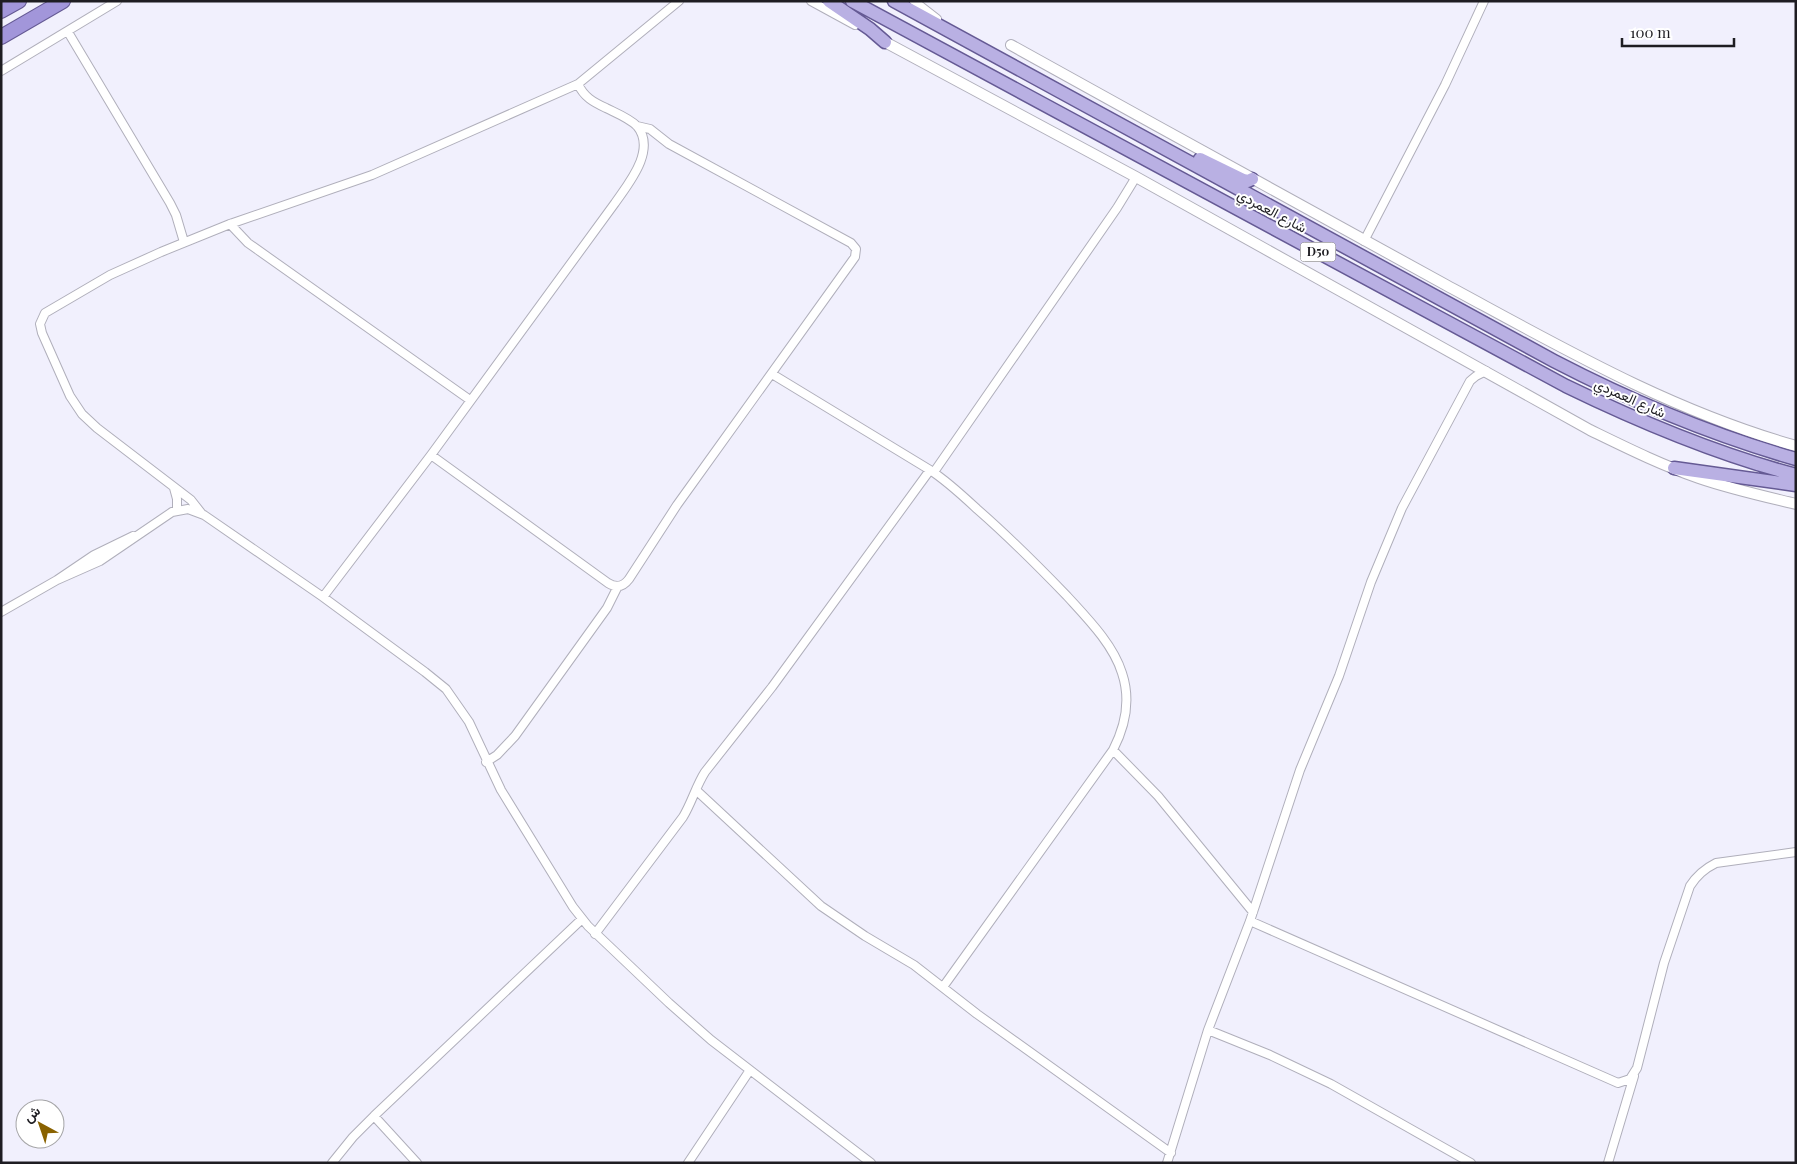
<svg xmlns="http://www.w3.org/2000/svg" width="1797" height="1164" viewBox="0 0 1797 1164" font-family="'Playfair Display',Vazirmatn,serif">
<rect width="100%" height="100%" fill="#f1f0fd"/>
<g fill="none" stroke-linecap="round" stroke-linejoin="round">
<defs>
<path id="minor" d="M811 1 855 25
M914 1 937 19
M68 32 170 203 176 215 184 242
M1 71 117 1
M230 224 248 243 470 400
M1364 241 1445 85 1484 1
M772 374 930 470C947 481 962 495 977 509 1008 536 1038 566 1067 596 1087 618 1113 644 1122 673 1131 700 1126 725 1113 750L943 987
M431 455 608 583C616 588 623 587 629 579L677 505 855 257 856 249 851 243 669 144 650 129 637 126
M934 472 1117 208 1136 177
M174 488 177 499V511
M202 514 191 500 97 428 82 414 70 396 42 333 40 324 45 313 110 275 161 252 230 224 372 175 578 84 679 1
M57 580 100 561 172 512 188 509 204 515 323 597 425 672 446 689 469 722 501 790 573 907 588 926 669 1003 711 1040 871 1163
M323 597 431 455 615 203C628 184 657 150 637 126 629 118 616 113 606 108 593 102 584 97 578 84
M1 612 57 580 94 555 133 536
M1113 750 1158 796 1253 912
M486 762 497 755 515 736 607 608 618 586
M696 790 821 906 865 936 914 965 977 1014 1171 1153
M1250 921 1618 1083 1630 1079 1637 1068 1664 963 1690 886C1697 875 1704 869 1716 863L1796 852
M595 934 683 817C692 802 696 786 705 772L772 687 930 470
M1208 1030 1270 1055 1331 1084 1471 1163
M374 1116 417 1163
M332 1163 353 1137 374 1116 582 919
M688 1163 750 1070
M1167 1163 1208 1030 1250 921 1300 770 1339 676 1371 582 1402 508 1470 381 1476 376 1486 371
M1608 1163 1634 1076"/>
<path id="tertiary" d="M885 42 1136 177 1590 430C1625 447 1661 465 1699 478 1731 489 1763 496 1796 504
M1011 45C1156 125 1300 206 1446 285 1561 347 1669 410 1796 446"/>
<path id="primary" d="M829 1 870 29 885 42
M852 1 1566 386C1640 422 1716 454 1796 475
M894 1 1554 361C1631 401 1712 435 1796 459
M1200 159 1243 180 1248 181 1252 179
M1674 468 1796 485"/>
<path id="trunk" d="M1 11 19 1
M1 37 63 1"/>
</defs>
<use href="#minor" stroke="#b0afbb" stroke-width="10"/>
<use href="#tertiary" stroke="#b0afbb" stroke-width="12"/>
<use href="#primary" stroke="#655a94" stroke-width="15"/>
<use href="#trunk" stroke="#655a94" stroke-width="16"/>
<use href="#minor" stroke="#fff" stroke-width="8"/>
<use href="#tertiary" stroke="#fff" stroke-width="10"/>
<use href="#primary" stroke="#b9b0e3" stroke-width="12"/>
<use href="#trunk" stroke="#a296da" stroke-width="14"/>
</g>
<g text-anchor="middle" stroke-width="4" stroke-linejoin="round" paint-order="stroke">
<rect fill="#fff" stroke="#626164" stroke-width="1" x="1300.5" y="242.5" width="35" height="19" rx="4"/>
<g font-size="12" font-weight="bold" fill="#1e1d22">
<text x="1318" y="256">D50</text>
</g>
<g font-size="14" fill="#1e1d22" stroke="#fff">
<text transform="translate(1272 211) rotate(28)" y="5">شارع العمردي</text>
<text transform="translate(1630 398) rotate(24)" y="5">شارع العمردي</text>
</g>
</g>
<rect width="1797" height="1164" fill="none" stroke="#1e1d22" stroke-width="5"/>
<g transform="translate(40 1124) rotate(320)"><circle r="24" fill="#ffffff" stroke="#a5a5a7"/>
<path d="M0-4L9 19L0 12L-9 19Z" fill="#896200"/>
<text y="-8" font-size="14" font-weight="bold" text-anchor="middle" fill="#1e1d22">ش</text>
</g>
<path d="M1622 38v8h112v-8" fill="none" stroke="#1e1d22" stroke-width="2.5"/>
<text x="1630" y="38" font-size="15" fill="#1e1d22" stroke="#ffffff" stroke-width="4" paint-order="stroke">100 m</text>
</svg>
